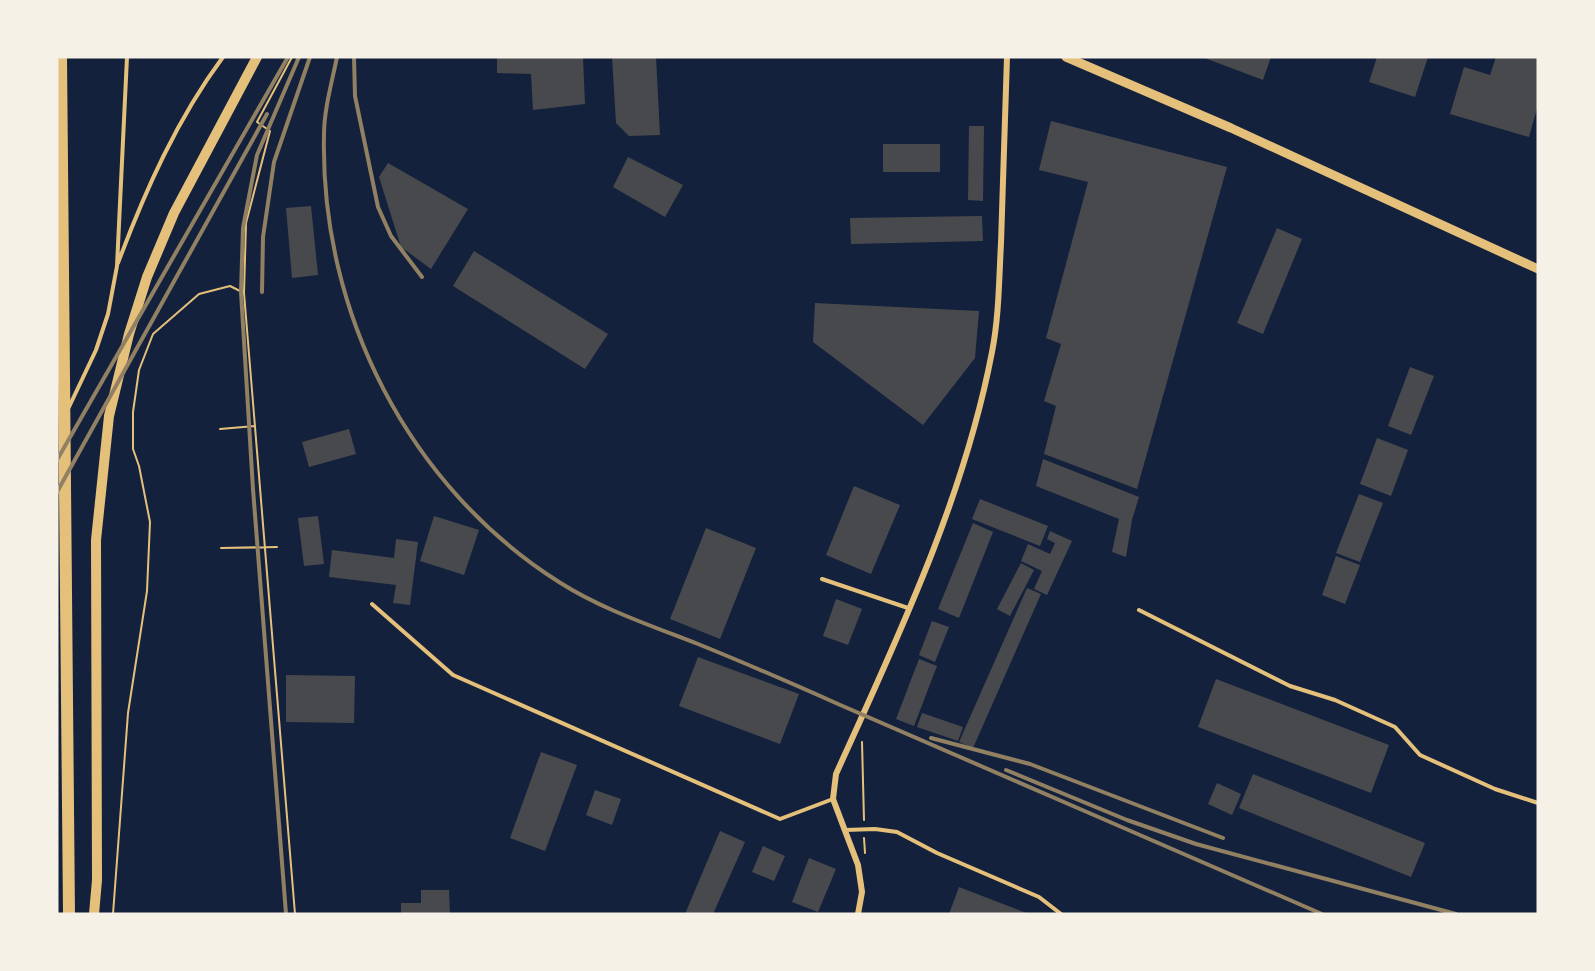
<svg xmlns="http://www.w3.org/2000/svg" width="1595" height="971" viewBox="0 0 1595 971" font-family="Manrope,sans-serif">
<rect width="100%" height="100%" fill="#14213d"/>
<path fill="#48494c" d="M497 57H583L585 104 533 110 531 74 497 73Z
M612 57H656L660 135 629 136 616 123Z
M1202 57H1271L1263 80Z
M1377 57H1428L1415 97 1369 82Z
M1496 57H1538V105L1529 137 1450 114 1464 67 1490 75Z
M1051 121 1227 167 1137 489 1044 454 1056 406 1044 401 1061 344 1046 338 1088 182 1039 170Z
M969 126H984L983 201 968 200Z
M883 144H940V172H883Z
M628 157 683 185 665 217 613 187Z
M388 163 468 209 431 269 401 247 379 177Z
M311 206 318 275 292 278 286 208Z
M982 216 983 241 851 244 850 218Z
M1277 228 1302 239 1263 334 1237 323Z
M474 251 608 334 585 369 453 286Z
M815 303 979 311 975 358 923 425 813 342Z
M1410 367 1434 376 1411 435 1388 426Z
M349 429 356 454 309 467 302 442Z
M1377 438 1408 450 1391 496 1360 484Z
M1043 459 1139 497 1132 520 1126 557 1112 552 1119 519 1036 486Z
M854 486 900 505 871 574 826 555Z
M1359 494 1383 503 1360 562 1336 553Z
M980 499 1048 526 1040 546 972 519Z
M318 516 324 564 304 566 298 518Z
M434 516 479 530 464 575 420 561Z
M973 523 993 532 959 618 938 609Z
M706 528 756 548 720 639 670 619Z
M1050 531 1072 541 1047 595 1034 589 1042 571 1021 561 1028 544 1050 554 1055 543 1047 539Z
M396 539 418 542 410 605 393 603 396 585 329 577 332 550 394 558Z
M1336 556 1360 565 1345 604 1322 595Z
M1021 563 1034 570 1010 616 997 609Z
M1027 588 1041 594 973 748 959 742Z
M836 599 862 609 848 645 823 636Z
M932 621 949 627 935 662 919 655Z
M698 657 799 694 780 744 679 706Z
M919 659 937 666 914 726 896 719Z
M286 675 355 676 354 723 286 722Z
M1216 679 1389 745 1371 793 1198 727Z
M922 713 963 727 958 741 917 727Z
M541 752 577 765 545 851 510 838Z
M1253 774 1425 843 1411 877 1239 808Z
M1217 783 1241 794 1232 815 1208 804Z
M595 790 621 799 612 825 586 815Z
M720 831 745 842 713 914H685Z
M763 846 785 856 774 881 752 872Z
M809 858 836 869 818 912 792 902Z
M959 887 1029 914H949Z
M421 890H449L450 914H401V903H421Z"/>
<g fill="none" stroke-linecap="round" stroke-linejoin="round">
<path stroke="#e5c07b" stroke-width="2" d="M244 293 246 223 270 131 257 122 292 57
M220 429 255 426
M221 548 277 547
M862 742 864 820
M864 838 865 853
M113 914 128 713 147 591 150 522 139 466 133 449V412L139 370 153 334 199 294 230 286 244 293 295 914"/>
<path stroke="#e5c07b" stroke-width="4" d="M118 263C145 191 177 119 223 57
M69 407 96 350 108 314 117 266 127 57
M822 579 908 608
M372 604 453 675 780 819 833 799
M1139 610 1290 686 1335 700 1395 727 1420 755 1495 789 1538 803
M845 830 875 829 897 832 937 853 1039 897 1061 914"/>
<path stroke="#e5c07b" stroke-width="6" d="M858 914 862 892 858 865 833 799 836 774C897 639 964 499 992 352 999 317 999 279 1001 243 1003 181 1005 119 1007 57"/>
<path stroke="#e5c07b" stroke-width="9" d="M1066 57 1231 128 1538 269"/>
<path stroke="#e5c07b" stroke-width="10" d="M94 914 97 880 96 540 109 416 129 334 147 277 174 213 257 57"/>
<path stroke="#e5c07b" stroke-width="12" d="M61 57 69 914"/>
<path stroke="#918062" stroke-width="4" d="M337 57C332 82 324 109 324 135 320 313 409 487 559 582 601 609 652 626 698 644 745 663 791 683 838 704 999 775 1161 843 1322 914
M354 57 355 96 378 207 391 236 422 277
M262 292 263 237 274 162 310 57
M57 460 288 57
M57 492 267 114
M931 738 1030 764 1223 838
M1006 770 1127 820 1196 844 1456 914
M286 914 253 489 241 292 243 228 257 155 299 57"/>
</g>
<rect width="1595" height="971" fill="none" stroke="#f6f1e7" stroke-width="117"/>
</svg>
